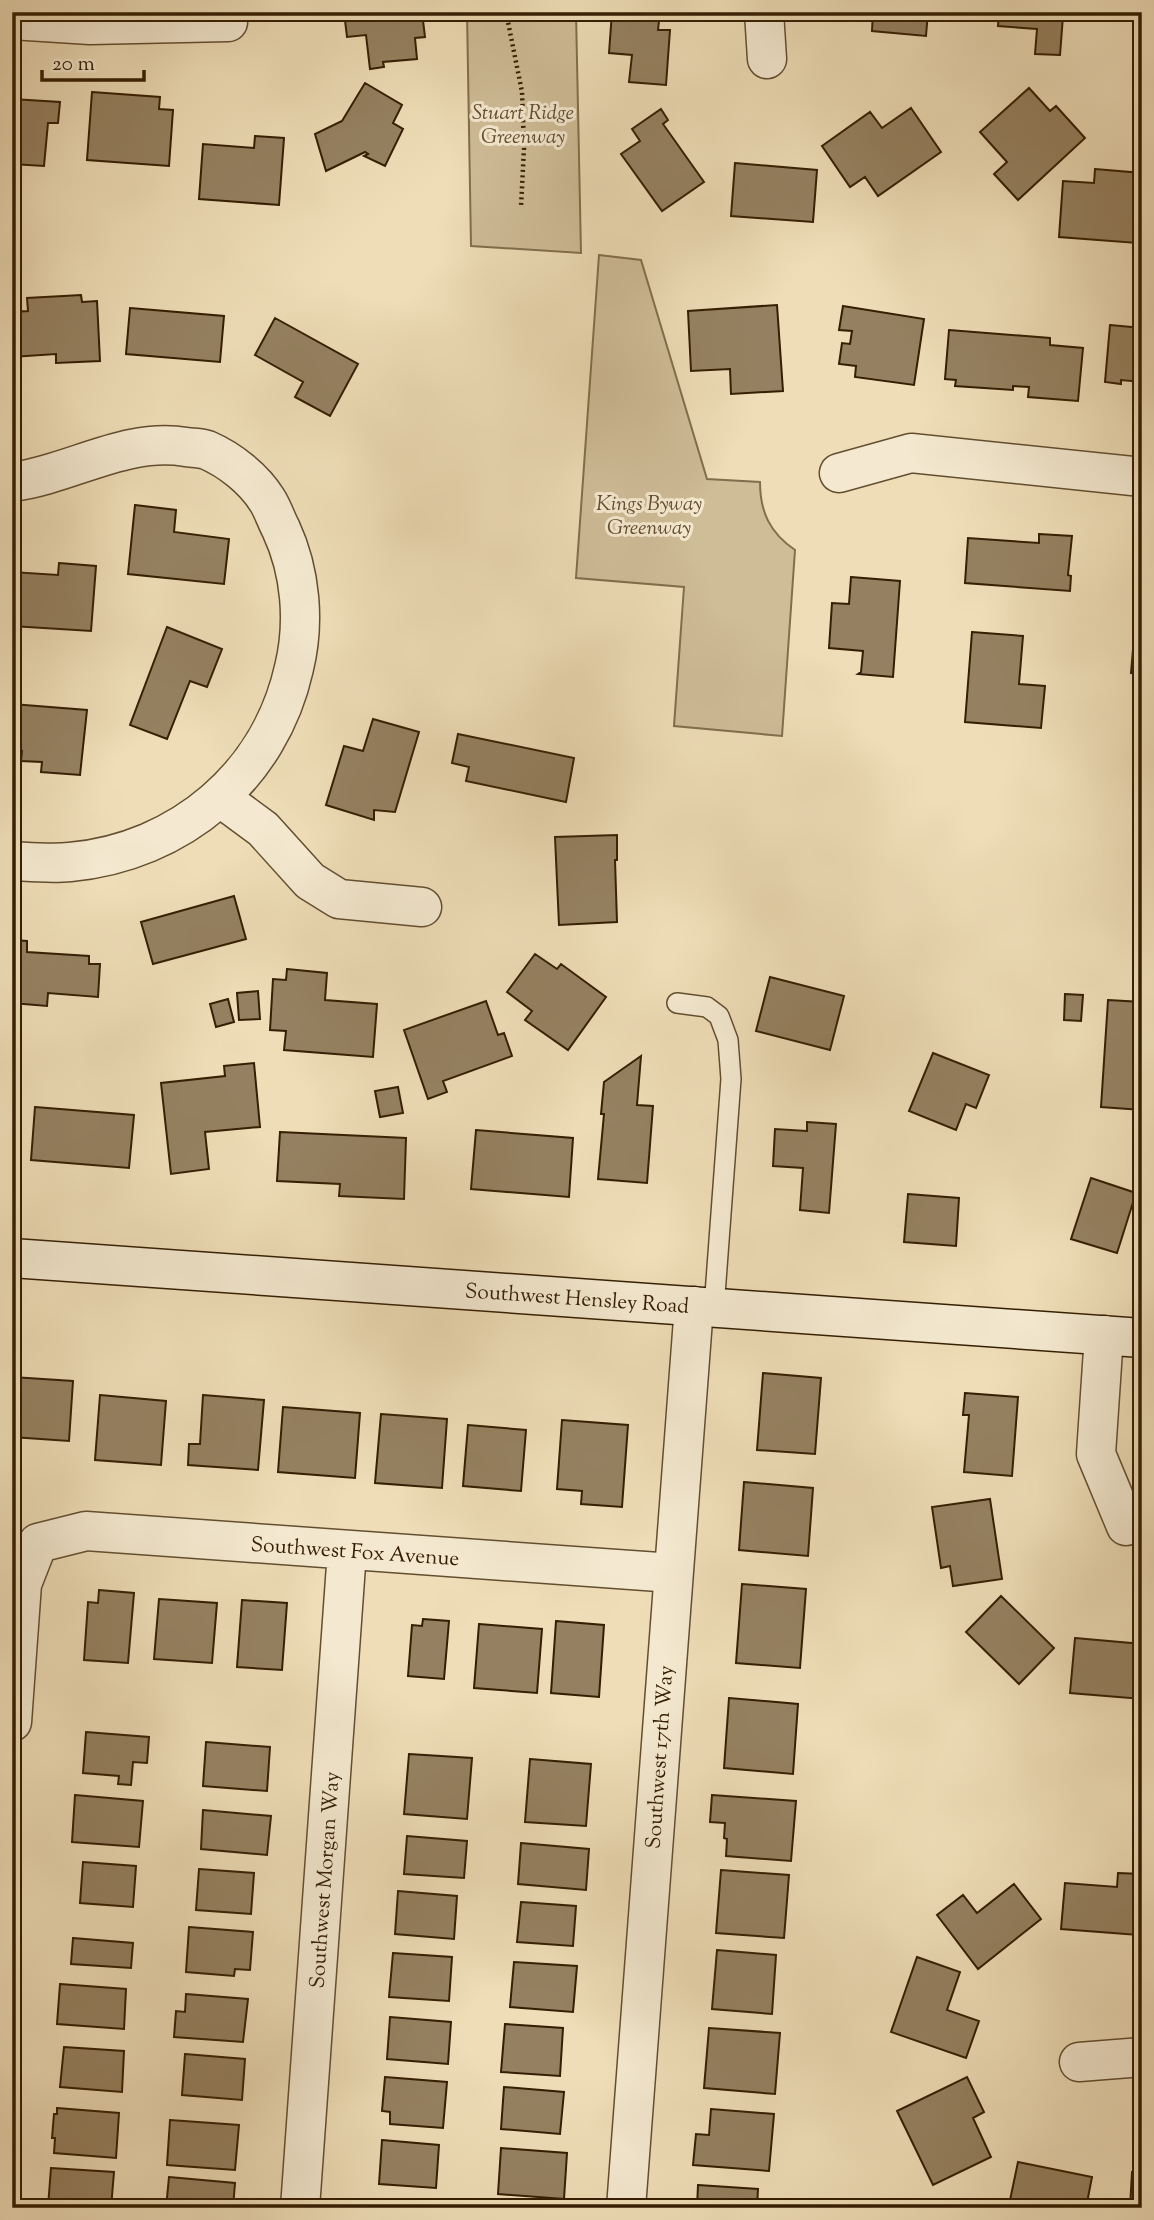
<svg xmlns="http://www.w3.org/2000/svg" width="1154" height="2220" viewBox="0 0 1154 2220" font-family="'Sorts Mill Goudy',serif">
<rect width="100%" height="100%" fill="#eeddb7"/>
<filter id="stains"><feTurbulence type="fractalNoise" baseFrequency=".00286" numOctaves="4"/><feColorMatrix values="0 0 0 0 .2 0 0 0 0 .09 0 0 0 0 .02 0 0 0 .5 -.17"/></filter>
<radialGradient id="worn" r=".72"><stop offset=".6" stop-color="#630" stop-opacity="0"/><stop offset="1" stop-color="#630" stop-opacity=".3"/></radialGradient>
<path fill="#cfbd98" stroke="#826e4e" stroke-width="2" d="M467 12H576L581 253 471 246Z
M599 255 641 260 707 479 760 482C760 512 770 533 795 550L782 736 674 726 684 587 576 578Z"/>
<path fill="#958161" stroke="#351e03" stroke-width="2" d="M344 12H422L425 37 415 38 417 59 383 62 384 67 370 69 366 35 347 37Z
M612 12H660L658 30H670L666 85 629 82 632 55 609 53Z
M873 12H928L926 36 872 31Z
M999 12H1053V15L1063 16 1060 55 1035 54 1037 29 998 26Z
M365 83 402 105 393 123 403 129 385 166 364 156 368 154 365 152 326 171 315 134 342 121Z
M1029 88 1050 111 1056 106 1085 138 1018 200 994 174 1007 162 980 132Z
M92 92 160 97 159 109 173 110 169 166 87 160Z
M12 99 60 102 58 123H48L44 166 12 164Z
M911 108 941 152 878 196 865 177 850 187 822 146 870 112 882 128Z
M661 109 668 120 663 124 704 182 662 211 621 154 640 141 632 129Z
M255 136 284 138 279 205 199 199 203 144 254 148Z
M735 163 817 170 813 222 731 216Z
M1095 169 1142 173 1137 243 1059 237 1063 181 1094 183Z
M81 295 82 302 97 301 100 361 56 363V354L12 357V312L28 311 27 298Z
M777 305 783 391 731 394 730 369 691 371 688 311Z
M843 306 924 319 914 385 855 377 856 366 839 364 842 343 850 344 852 331 839 330Z
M130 308 224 316 220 362 126 354Z
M275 318 358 364 330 416 295 397 303 382 255 355Z
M1110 325 1142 328V382L1121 380V384L1105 382Z
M949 330 1050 338V345L1083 348 1078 401 1028 397 1029 387 1013 386V390L955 386 956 380 945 379Z
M135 505 176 510 174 532 229 539 224 584 128 574Z
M1039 534 1072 536 1068 575 1071 576 1070 591 965 583 968 538 1039 543Z
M59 563 96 566 91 631 12 626V572L58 575Z
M1140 567H1142V674L1131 673Z
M851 577 900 581 893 677 858 674 861 672 863 651 829 648 832 603 849 604Z
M167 627 222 649 207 687 190 681 167 739 130 725Z
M972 632 1023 636 1019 684 1045 686 1041 728 965 722Z
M12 704 87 710 80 775 41 772 42 762 21 761 22 751 12 750Z
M373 719 419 732 395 812 374 810V820L326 805 344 746 363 751Z
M458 734 574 758 566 802 466 781 469 767 452 763Z
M617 835V860H615L617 922 559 925 555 837Z
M234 896 246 939 153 964 141 922Z
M12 940 27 941V952L89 956V964H100L98 997 48 993 47 1006 12 1003Z
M535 954 557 969 561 964 606 997 568 1050 525 1020 532 1011 507 992Z
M287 969 327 973 325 1000 377 1004 373 1057 284 1050 286 1031 270 1030 273 979 286 980Z
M770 977 844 996 830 1050 756 1031Z
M258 991 260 1019 239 1020 237 993Z
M1065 994 1083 995 1081 1021 1064 1020Z
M228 999 234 1022 216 1027 210 1004Z
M1108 1000 1142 1002V1110L1101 1107Z
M486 1001 498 1035 504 1033 512 1056 443 1081 447 1092 428 1099 404 1030Z
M933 1053 989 1075 976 1108 966 1104 956 1130 909 1111Z
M641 1056 637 1105 653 1106 647 1183 598 1179 604 1114H601L604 1082Z
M254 1063 260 1127 205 1132 209 1169 171 1174 161 1083 225 1076 224 1066Z
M398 1087 403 1113 380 1117 375 1091Z
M35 1107 134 1115 129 1168 31 1160Z
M807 1122 836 1124 829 1213 800 1210 803 1168 773 1166 775 1129 807 1131Z
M476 1130 573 1138 569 1197 471 1189Z
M280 1132 406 1138 404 1199 339 1196 340 1184 277 1181Z
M1091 1178 1136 1193 1117 1253 1071 1239Z
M908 1194 959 1198 956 1246 904 1242Z
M763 1373 821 1378 815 1454 757 1450Z
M12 1377 73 1381 69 1441 12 1437Z
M965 1393 1018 1397 1012 1476 964 1472 969 1415H963Z
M100 1395 166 1401 161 1465 95 1460Z
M203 1395 264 1400 258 1470 188 1465 189 1444H200Z
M283 1407 360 1413 355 1478 278 1472Z
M381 1414 447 1419 442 1488 375 1483Z
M562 1420 628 1425 622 1507 581 1504 582 1491 557 1489Z
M468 1425 526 1430 521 1491 463 1486Z
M744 1482 813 1488 808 1556 739 1550Z
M990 1499 1002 1579 953 1586 950 1566 941 1568 932 1507Z
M742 1584 806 1589 800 1668 736 1663Z
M99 1590 134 1593 128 1663 84 1660 88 1602 98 1603Z
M1001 1596 1054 1648 1019 1684 966 1632Z
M159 1599 217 1603 212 1663 154 1659Z
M242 1600 287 1603 282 1670 237 1667Z
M423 1619 449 1621 444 1679 408 1676 412 1625 422 1626Z
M556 1621 604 1625 599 1697 551 1693Z
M479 1624 542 1629 537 1693 474 1688Z
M1075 1638 1142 1644V1699L1070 1693Z
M729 1698 798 1704 793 1774 724 1768Z
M86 1732 149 1737 147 1763 133 1762 131 1785 118 1784 119 1776 83 1773Z
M206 1742 270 1747 267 1791 203 1786Z
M409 1754 472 1758 467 1819 404 1814Z
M530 1759 591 1764 586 1826 525 1822Z
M75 1795 143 1801 139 1847 72 1842Z
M712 1795 796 1801 791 1861 726 1856 727 1839 724 1838 725 1823 710 1822Z
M203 1810 271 1816 267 1855 201 1849Z
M407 1836 467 1841 464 1878 404 1874Z
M521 1843 589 1849 586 1890 518 1884Z
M83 1862 136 1866 133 1907 80 1903Z
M199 1869 254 1873 251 1914 196 1910Z
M721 1870 789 1875 784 1938 716 1933Z
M1118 1873 1142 1874V1920H1139L1138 1935 1061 1929 1065 1883 1117 1887Z
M1014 1884 1041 1919 978 1969 937 1915 963 1895 977 1913Z
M398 1891 457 1896 454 1939 395 1934Z
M521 1902 576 1906 573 1946 517 1942Z
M189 1927 253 1932 250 1970 235 1969 234 1976 186 1972Z
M73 1938 133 1943 131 1968 71 1964Z
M717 1950 776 1955 772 2014 712 2009Z
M393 1953 452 1957 449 2001 389 1997Z
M917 1957 960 1972 947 2010 979 2021 966 2058 891 2032Z
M514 1962 577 1966 573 2012 510 2007Z
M60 1984 126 1989 124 2029 57 2024Z
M186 1994 248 1999 243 2042 174 2037 176 2011 185 2012Z
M390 2017 451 2022 448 2064 387 2059Z
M505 2024 563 2028 560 2076 501 2072Z
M709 2028 780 2033 775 2094 704 2088Z
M64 2047 124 2051 122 2092 60 2087Z
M185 2054 245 2059 242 2100 182 2095Z
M385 2077 447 2082 443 2128 390 2124V2112L382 2111Z
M967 2077 984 2112 973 2118 991 2157 933 2185 897 2111Z
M504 2087 564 2092 560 2134 501 2129Z
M57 2108 119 2113 116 2158 54 2153 55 2138H52L54 2114H57Z
M711 2109 774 2114 769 2171 693 2165 696 2134 709 2135Z
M170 2120 239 2125 235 2170 167 2165Z
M382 2140 439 2145 436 2188 379 2184Z
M501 2148 567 2153 564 2199 498 2194Z
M1018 2162 1092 2177 1086 2208H1024L1009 2205Z
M51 2168 114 2172 111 2208 48 2207Z
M1132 2172 1142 2173V2208H1130Z
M169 2177 235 2183 233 2208H166Z
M698 2185 758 2189 757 2208H697Z
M372 2200 437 2205V2208H372Z"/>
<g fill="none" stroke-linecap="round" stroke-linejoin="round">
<defs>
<path id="lane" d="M677 1003 707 1007 719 1016 728 1040 731 1079 714 1308"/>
<path id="street" d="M764 12 767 59
M12 20 90 25 228 22
M839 473 911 453 1142 477
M12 482C72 474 125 437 186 447 193 448 201 448 207 450 230 460 254 479 267 500 273 509 276 520 281 529 301 572 305 623 294 668 270 776 180 852 70 862 51 864 31 862 12 861
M221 798 263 829 310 881 339 899 422 907
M1104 1335 1096 1454 1126 1526
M12 1722 22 1584 38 1543 86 1531 673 1573
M1079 2062 1142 2057
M300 2208 347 1551
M626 2208 694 1306"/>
<path id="secondary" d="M12 1258 1142 1338"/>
</defs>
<use href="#lane" stroke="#634e30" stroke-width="22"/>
<use href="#street" stroke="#634e30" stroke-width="41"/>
<use href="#secondary" stroke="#351e03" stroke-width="41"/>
<path stroke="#351e03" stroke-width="4.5" stroke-dasharray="2 3.5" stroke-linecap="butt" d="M506 12 522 92 524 148 521 207"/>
<use href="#lane" stroke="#f4e9d0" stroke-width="19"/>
<use href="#street" stroke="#f4e9d0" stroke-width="38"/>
<use href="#secondary" stroke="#f4e9d0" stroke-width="38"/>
</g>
<g text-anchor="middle" stroke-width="6" stroke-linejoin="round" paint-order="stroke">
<g font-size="21" font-style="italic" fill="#634e30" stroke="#f4e9d0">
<text x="523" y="119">Stuart Ridge<tspan x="523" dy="24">Greenway</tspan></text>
<text x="649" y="510">Kings Byway<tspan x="649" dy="24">Greenway</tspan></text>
</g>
<g font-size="21" fill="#351e03" stroke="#f4e9d0">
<text transform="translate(577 1298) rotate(4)" y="7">Southwest Hensley Road</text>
<text transform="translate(355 1551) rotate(4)" y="7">Southwest Fox Avenue</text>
<text transform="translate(659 1757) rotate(-86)" y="7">Southwest 17th Way</text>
<text transform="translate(324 1880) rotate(-86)" y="7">Southwest Morgan Way</text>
</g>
</g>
<rect width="1154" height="2220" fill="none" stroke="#eeddb7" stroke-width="42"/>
<rect x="14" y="14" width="1126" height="2192" fill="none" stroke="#351e03" stroke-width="3.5"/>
<rect x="21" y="21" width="1112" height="2178" fill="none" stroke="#351e03" stroke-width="2"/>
<path d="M42 70v10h102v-10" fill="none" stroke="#351e03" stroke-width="3.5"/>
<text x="52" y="70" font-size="21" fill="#351e03" stroke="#f4e9d0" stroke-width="5" paint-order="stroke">20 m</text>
<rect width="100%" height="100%" filter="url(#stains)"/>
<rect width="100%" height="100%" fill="url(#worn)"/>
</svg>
